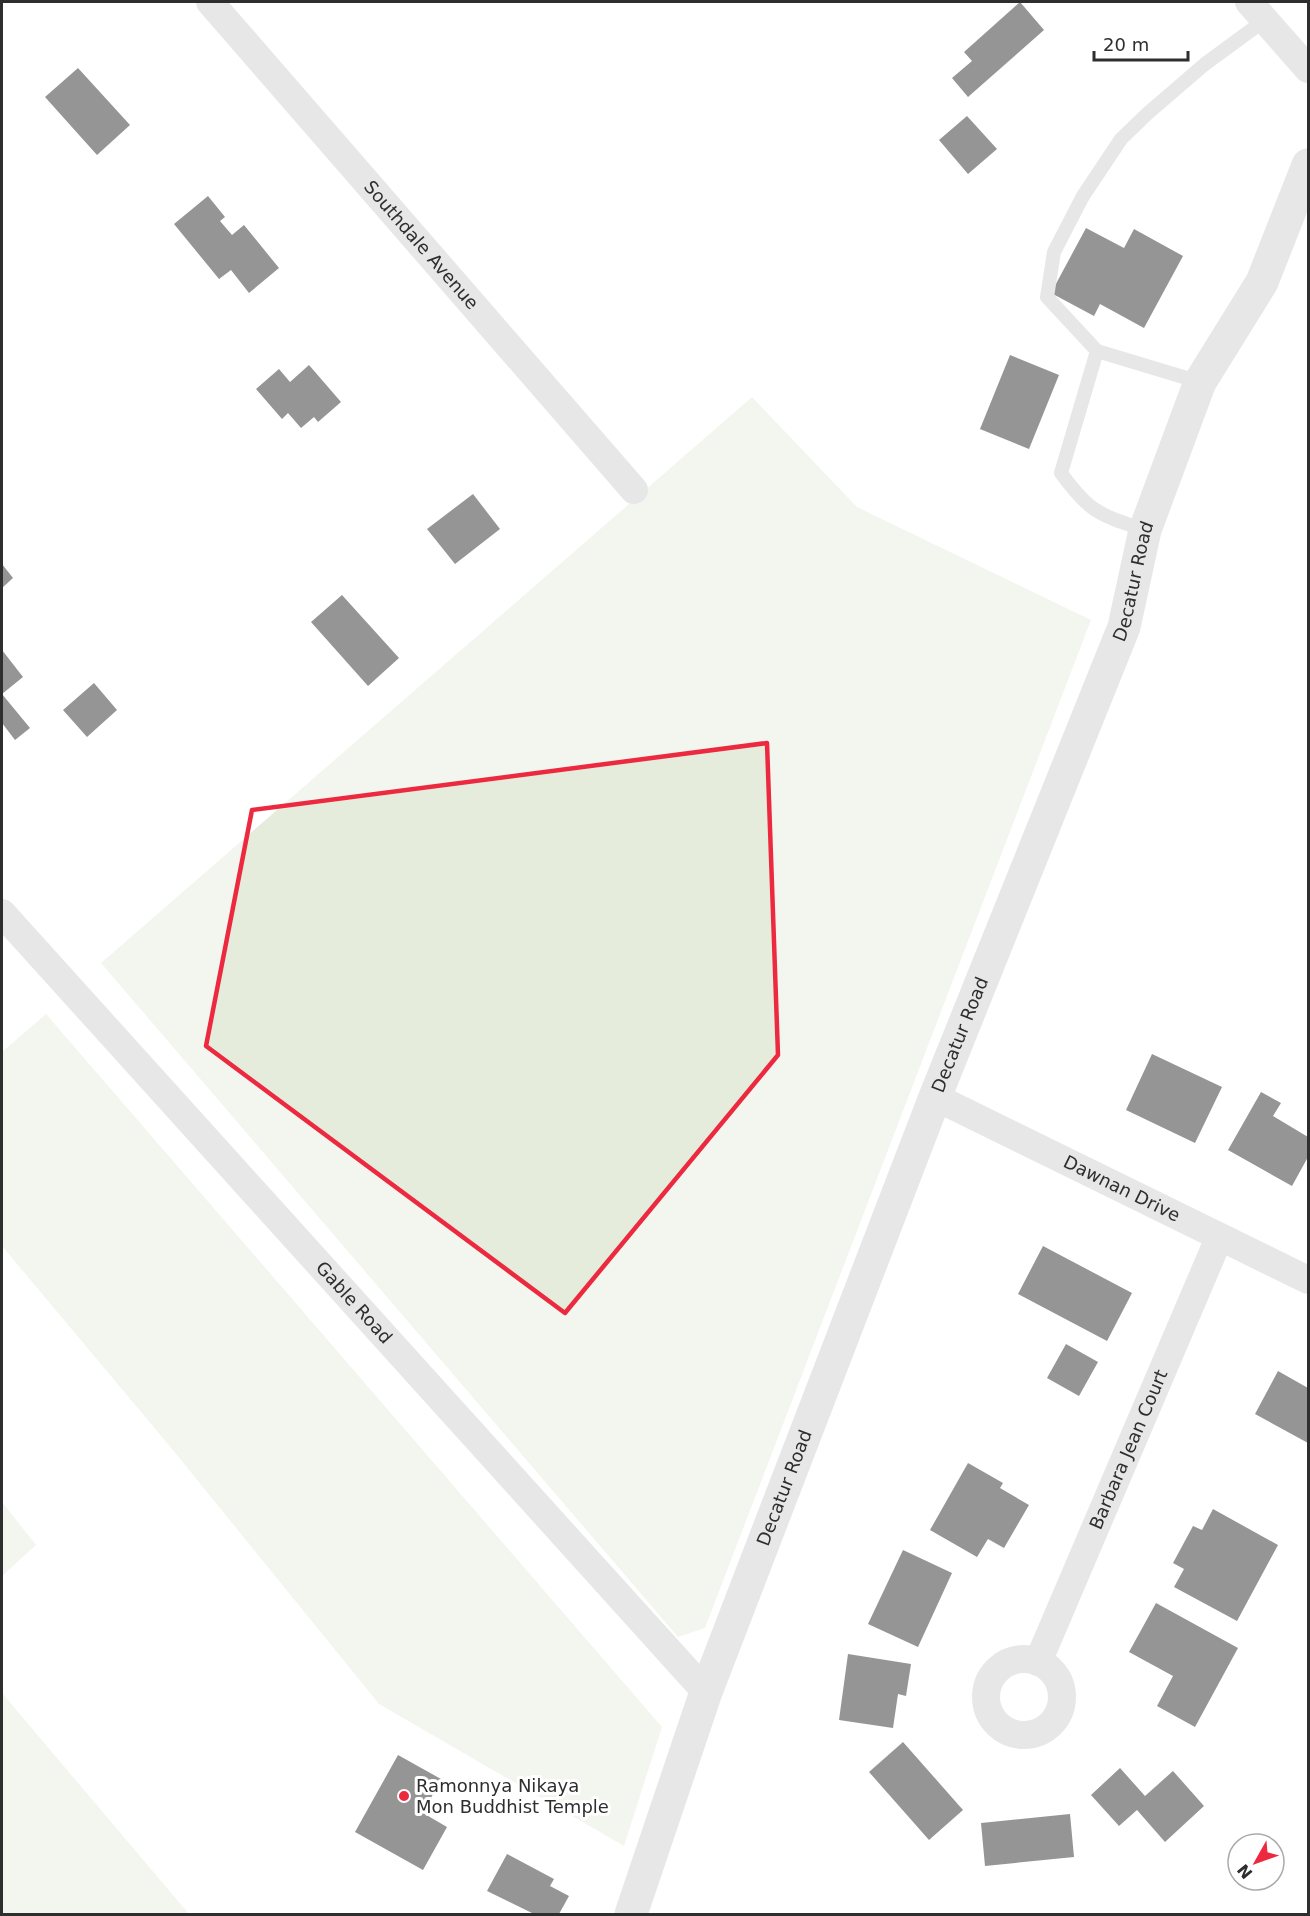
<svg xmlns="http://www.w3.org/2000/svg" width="1310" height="1916" viewBox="0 0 1310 1916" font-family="'DejaVu Sans',sans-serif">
<rect width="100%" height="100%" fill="#fff"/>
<path fill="#e5ecdb" d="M752 397 857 507 1091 620 705 1628 678 1637 101 963Z
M46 1014 662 1727 624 1846 379 1704 172 1449 2 1246V1052Z
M2 1502 36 1545 2 1576Z
M2 1693 189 1914H2Z"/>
<path fill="#151515" d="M1020 2 1044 30 968 97 952 78 972 61 964 52Z
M78 68 130 125 97 155 45 97Z
M967 116 997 149 968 174 939 140Z
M208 196 225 217 220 221 232 235 244 225 279 268 249 293 231 270 219 279 174 224Z
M1086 228 1124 248 1134 229 1183 256 1144 328 1100 304 1094 316 1051 293Z
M1010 355 1059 375 1029 449 980 429Z
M309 365 341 402 318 422 314 417 301 428 288 413 282 419 256 389 279 369 290 382Z
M473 494 500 529 455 564 427 529Z
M2 564 13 578 2 588Z
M342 595 399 658 368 686 311 622Z
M2 650 23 677 2 694 30 728 15 740 2 723Z
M94 683 117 710 87 737 63 710Z
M1152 1054 1222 1087 1195 1143 1126 1110Z
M1261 1092 1281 1103 1273 1116 1308 1137V1157L1292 1186 1228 1150Z
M1043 1246 1132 1293 1107 1341 1018 1294Z
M1066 1344 1098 1362 1079 1396 1047 1378Z
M1278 1371 1308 1388V1443L1255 1414Z
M968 1463 1003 1483 1000 1488 1029 1505 1004 1548 988 1539 977 1557 930 1530Z
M1213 1509 1278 1545 1237 1621 1174 1587 1184 1569 1173 1563 1193 1526 1202 1530Z
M903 1550 952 1573 918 1647 868 1624Z
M1156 1603 1238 1648 1195 1727 1157 1706 1173 1676 1129 1652Z
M848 1654 911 1664 906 1696 898 1694 893 1728 839 1720Z
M903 1742 963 1810 929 1840 869 1772Z
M398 1755 441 1779 423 1813 447 1827 423 1870 355 1832Z
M1120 1768 1145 1796 1173 1771 1204 1806 1165 1842 1137 1810 1119 1826 1091 1795Z
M1070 1814 1074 1857 985 1866 981 1823Z
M507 1854 554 1879 550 1886 569 1896 559 1914H534L487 1891Z"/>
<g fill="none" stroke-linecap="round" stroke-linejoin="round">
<path stroke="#cbcbcb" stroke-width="14" d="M1097 351 1047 297 1054 252 1083 196 1121 139 1148 113 1205 64 1265 20
M1145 530C1100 515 1090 513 1061 473L1097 351 1200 382"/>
<g stroke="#cbcbcb" stroke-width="28">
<path id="s1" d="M210 2 634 490"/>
<path d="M1249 2 1308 69"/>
<path id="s2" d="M2 913 706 1692"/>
<path id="s3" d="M935 1097 1308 1280"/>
<circle cx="1024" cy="1697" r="38"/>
<path id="s4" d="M1038 1662 1219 1238"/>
</g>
<path stroke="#cbcbcb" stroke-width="33" id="s5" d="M631 1914 706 1692 935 1097 1124 627 1145 530 1200 382 1262 282 1308 165"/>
</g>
<path d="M0 0H1310V1916H0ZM767 743 778 1055 565 1313 206 1046 252 810Z" fill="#fff" fill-opacity=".55" fill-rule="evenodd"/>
<path fill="none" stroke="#ed2940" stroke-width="4.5" stroke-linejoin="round" d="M767 743 778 1055 565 1313 206 1046 252 810Z"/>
<circle fill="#ed2940" stroke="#fff" stroke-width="2" cx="404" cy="1796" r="6"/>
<g text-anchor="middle" stroke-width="6" stroke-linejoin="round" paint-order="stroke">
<g font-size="18" fill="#2e2e2e" stroke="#fff">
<text dy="6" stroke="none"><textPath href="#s1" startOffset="322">Southdale Avenue</textPath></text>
<text dy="6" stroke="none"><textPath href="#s5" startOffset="1425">Decatur Road</textPath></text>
<text dy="6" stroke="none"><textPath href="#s5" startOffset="939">Decatur Road</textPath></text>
<text dy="6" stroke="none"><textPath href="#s3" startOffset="208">Dawnan Drive</textPath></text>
<text dy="6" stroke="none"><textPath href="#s2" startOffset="525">Gable Road</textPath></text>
<text dy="6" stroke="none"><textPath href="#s4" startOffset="231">Barbara Jean Court</textPath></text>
<text dy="6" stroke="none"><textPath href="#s5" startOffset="453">Decatur Road</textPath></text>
</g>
<g font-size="18" fill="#2e2e2e" stroke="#fff" text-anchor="start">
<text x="416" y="1792">Ramonnya Nikaya<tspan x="416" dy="21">Mon Buddhist Temple</tspan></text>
</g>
</g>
<rect width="1310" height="1916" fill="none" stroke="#2e2e2e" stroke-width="6"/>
<g transform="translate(1256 1862) rotate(230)"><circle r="28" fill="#ffffff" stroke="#ababab" stroke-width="1.5"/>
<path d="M0-4.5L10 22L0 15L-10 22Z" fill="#ed2940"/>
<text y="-9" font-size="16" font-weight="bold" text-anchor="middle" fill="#2e2e2e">N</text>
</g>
<path d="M1094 51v9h94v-9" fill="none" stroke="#2e2e2e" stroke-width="3"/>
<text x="1103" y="51" font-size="18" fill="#2e2e2e" stroke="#ffffff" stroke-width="4.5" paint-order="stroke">20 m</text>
</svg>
